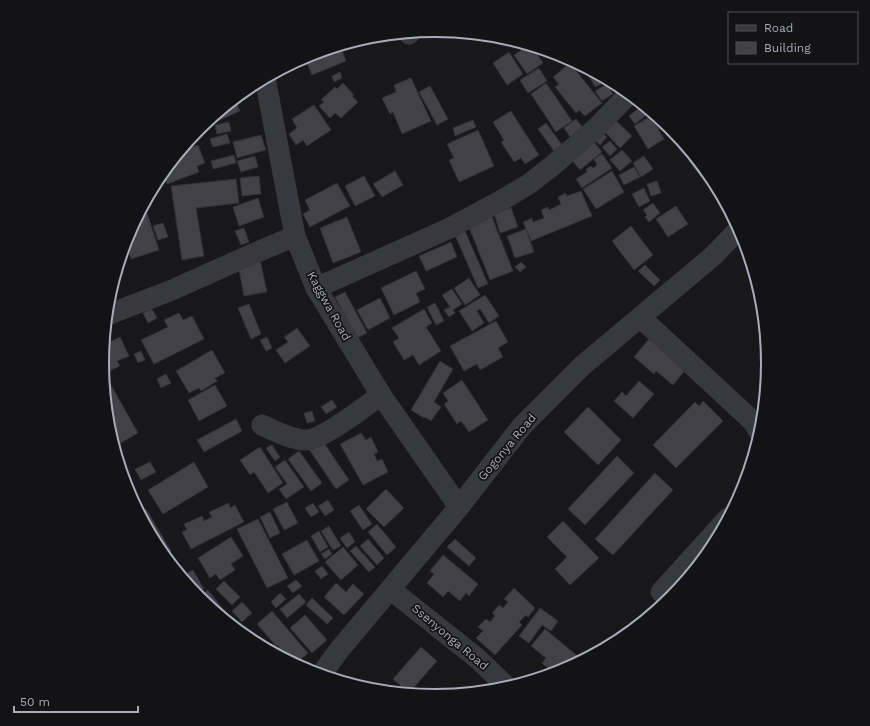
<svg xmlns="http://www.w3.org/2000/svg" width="870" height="726" viewBox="0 0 870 726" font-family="'Work Sans',sans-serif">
<rect width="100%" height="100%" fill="#18171a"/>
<path fill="#424147" stroke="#323136" d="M529 45 532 46 543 63 527 74 514 55Z
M341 47 346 61 312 75 307 63 304 65 301 59 308 55 330 48 332 51Z
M509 52 523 74 507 85 493 63Z
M570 63 602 103 585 116 579 110 576 113 555 87 559 84 553 77Z
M584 67 609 80 595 87Z
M539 68 547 81 528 93 520 80Z
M340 72 342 78 334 82 332 76Z
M411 78 431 121 402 134 393 112 390 114 382 98 396 92 394 85Z
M343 83 354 95 352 96 358 102 341 118 335 113 330 118 319 106 324 102 321 100 335 87 337 89Z
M546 83 572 121 556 132 531 94Z
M607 84 613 94 602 101 595 91Z
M430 86 448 119 437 125 419 92Z
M235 99 240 111 204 127 203 125Z
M314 105 331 130 307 146 303 140 296 145 289 134 297 128 292 119Z
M643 105 649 113 635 124 629 116Z
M511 111 539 155 525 164 521 158 514 162 501 142 504 140 493 122Z
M651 116 664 139 648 149 634 126Z
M576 119 583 128 571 138 564 128Z
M614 119 632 136 620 148 603 130Z
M473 120 476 127 455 136 453 128Z
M229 122 231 131 217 134 215 125Z
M546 123 562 145 554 151 538 129Z
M478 130 494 166 459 182 449 160 454 158 447 144Z
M602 133 607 137 600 145 595 140Z
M227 134 230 143 213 147 210 139Z
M261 135 266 150 237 158 233 142Z
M610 141 617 149 610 156 602 147Z
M594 142 602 152 580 170 572 160Z
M198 145 205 163 197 166 199 172 167 184 165 178 156 181 158 178 180 152Z
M622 150 632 161 620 171 610 160Z
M602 154 612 168 582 188 576 179 587 172 586 169 591 166 593 168 597 165 594 159Z
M234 155 236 163 213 169 211 161Z
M255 156 258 167 241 172 237 161Z
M644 156 653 169 641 177 633 163Z
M695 157 708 173 701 177 689 161Z
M634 167 640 177 624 185 619 175Z
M395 171 403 185 382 197 373 184Z
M612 171 624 192 596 209 583 189Z
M259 176 261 194 242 196 240 178Z
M364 176 375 196 355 206 345 186Z
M236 179 239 203 196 208 204 256 182 260 171 186Z
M657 181 661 193 651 196 647 184Z
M337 183 350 206 310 227 303 214 310 210 305 200Z
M644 188 650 201 639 207 632 194Z
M581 191 592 216 531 241 523 222 532 218 533 222 544 218 541 210 548 207 549 210 561 204 558 197 566 193 567 196Z
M258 198 264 217 239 226 233 207Z
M653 203 660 213 649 222 645 217 647 215 643 210Z
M676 206 688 224 668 237 656 219Z
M511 208 518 227 500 233 494 213Z
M147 213 159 250 131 259 126 242 127 237 130 236 129 233 138 216Z
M347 217 361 252 333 263 320 228Z
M492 217 513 271 490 280 469 227Z
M163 223 168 237 158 240 153 226Z
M631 226 653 255 634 270 612 241Z
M244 228 249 242 241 245 235 231Z
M526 229 534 252 515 258 507 236Z
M465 231 488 284 478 288 455 235Z
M451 242 457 257 426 271 419 256Z
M260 260 267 292 244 296 238 264Z
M521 262 526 267 520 272 515 267Z
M645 265 660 280 654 286 638 271Z
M416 271 425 289 416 293 420 302 394 315 381 288Z
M469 278 480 295 465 305 454 288Z
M452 289 462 304 453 310 455 313 449 317 444 310 450 307 442 295Z
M345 292 367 333 357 338 335 297Z
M485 295 499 316 489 323 480 309 477 311 484 323 472 331 459 311Z
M380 298 390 318 368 330 357 310Z
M435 303 444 321 436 325 427 307Z
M249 304 261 334 251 339 238 308Z
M152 309 157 318 148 323 143 313Z
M424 309 432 323 426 327 441 351 419 365 413 355 404 360 393 342 399 338 392 328Z
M179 313 183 320 192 316 204 339 154 364 141 340 168 327 164 320Z
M496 321 508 342 498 348 503 357 480 370 477 364 464 371 450 346Z
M297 328 310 346 285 363 276 350 288 342 284 337Z
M120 337 129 356 117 361 120 366 103 374 102 363 104 345Z
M267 337 272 348 266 351 260 340Z
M649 339 686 369 673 385 656 371 654 374 634 357Z
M212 350 225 373 215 378 217 381 201 391 199 388 189 393 176 371Z
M141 351 145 360 138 363 134 354Z
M440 361 453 369 434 402 441 407 431 421 425 417 424 418 411 410Z
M166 374 171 383 161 388 157 379Z
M462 380 488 420 469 432 461 421 457 424 444 404 448 401 443 393Z
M639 381 654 394 633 418 614 401 622 392 626 396Z
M111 385 138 433 119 444 108 424 105 388Z
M215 385 227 406 199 421 188 400Z
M332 400 337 407 326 414 321 407Z
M703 401 723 421 676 468 653 445 695 402 699 406Z
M588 407 621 440 598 465 564 432Z
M312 411 315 421 307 423 304 413Z
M236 419 242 431 204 452 197 440Z
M361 433 366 440 371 437 378 452 374 454 377 461 382 459 388 472 363 485 340 444Z
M322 440 349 480 336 489 309 449Z
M272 445 280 457 275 461 266 448Z
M260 447 283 483 268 493 254 472 250 475 240 460Z
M299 451 322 483 311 491 288 459Z
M617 456 634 473 585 525 568 509Z
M285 460 304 487 286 499 279 489 287 484 275 467Z
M150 462 156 472 141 480 135 469Z
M194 462 208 487 163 514 148 490Z
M655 473 673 490 613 555 595 539Z
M386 489 404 508 384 527 366 509Z
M328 500 334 510 325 516 318 506Z
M287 502 298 523 284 530 273 509Z
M229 503 230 508 235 505 244 522 191 549 182 532 187 530 184 524 202 516 204 521 212 517 209 512Z
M313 503 319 512 311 517 305 508Z
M359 505 372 524 363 530 350 511Z
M146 509 171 551 164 555 158 548 140 513Z
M270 512 280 533 270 538 260 517Z
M258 519 288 578 267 588 237 529Z
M563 521 599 558 570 585 555 569 567 557 547 537Z
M377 524 396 547 387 555 368 532Z
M329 526 341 546 333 550 321 531Z
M319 531 328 547 320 552 311 536Z
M349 532 355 542 347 548 340 538Z
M231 537 243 556 231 564 235 570 220 580 216 574 210 578 198 558Z
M368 539 384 558 377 565 360 546Z
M455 539 476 558 469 566 447 547Z
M307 540 319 561 294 575 282 554Z
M356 546 375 567 369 572 350 551Z
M343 547 358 565 341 580 325 562Z
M329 549 332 554 325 559 321 554Z
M443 555 478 584 469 596 466 593 460 601 448 591 443 597 427 583 434 574 430 571Z
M174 561 182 576H181L171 563Z
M322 566 328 574 321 579 315 571Z
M193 570 204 589 195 594 185 580 189 578 186 574Z
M296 580 302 586 293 593 287 586Z
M224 581 240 597 232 605 216 589Z
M336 583 346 592 353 584 364 594 344 615 324 597Z
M514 588 535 608 528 617 526 615 519 622 522 625 495 655 476 638 483 631 478 627 486 619 490 622 495 616 492 613 499 605 503 608 508 602 504 599Z
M208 590 229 617 225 620 198 597Z
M280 593 286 599 276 608 271 602Z
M299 594 306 602 287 618 280 609Z
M312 598 333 618 327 624 306 605Z
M242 602 252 613 242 622 232 611Z
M540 608 558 621 551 631 542 625 529 643 519 636Z
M272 611 308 653 295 664 292 662 277 645 276 646 257 624Z
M305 615 327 640 312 653 290 628Z
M545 629 580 658 574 664 562 671 554 673 542 663 546 658 531 646Z
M421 647 437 661 409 693 393 679Z"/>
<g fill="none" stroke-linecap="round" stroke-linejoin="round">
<path stroke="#38393f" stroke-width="21" d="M409 34 411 32
M265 78 295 236 316 288 381 395 459 507
M316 288 450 228 502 200 529 184 552 166 595 129 629 94
M107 315 172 290 248 256 295 236
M640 317 745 414 754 423 760 433
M262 425C275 431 292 440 306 440 322 440 366 406 381 395
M390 589 478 659 507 687
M661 592 728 518
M321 675 340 649 459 507 522 426 582 366 713 256 739 229"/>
</g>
<g text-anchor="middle" stroke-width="3.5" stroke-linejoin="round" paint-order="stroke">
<g font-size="12" fill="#a9acba" stroke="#131215">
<text transform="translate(329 306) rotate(61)" y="4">Kaggwa Road</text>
<text transform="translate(507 447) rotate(-50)" y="4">Gogonya Road</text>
<text transform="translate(450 637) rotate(40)" y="4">Ssenyonga Road</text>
</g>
</g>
<path d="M0 0H870V726H0ZM109 363a326 326 0 1 1 652 0a326 326 0 1 1-652 0Z" fill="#131215" fill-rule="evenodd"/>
<path fill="none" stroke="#a9acba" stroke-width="2" d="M109 363a326 326 0 1 1 652 0a326 326 0 1 1-652 0Z"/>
<rect x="728" y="12" width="130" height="52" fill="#131215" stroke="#4f5057"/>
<rect x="736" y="25" width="20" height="6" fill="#38393f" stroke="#4f5057"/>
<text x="764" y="32" font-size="12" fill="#a9acba">Road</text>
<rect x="736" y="42" width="20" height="12" fill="#424147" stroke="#4f5057"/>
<text x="764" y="52" font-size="12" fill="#a9acba">Building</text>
<path d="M14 706v6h124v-6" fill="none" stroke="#a9acba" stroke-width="2"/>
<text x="20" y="706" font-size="12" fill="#a9acba" stroke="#131215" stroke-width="3" paint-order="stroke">50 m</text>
</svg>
